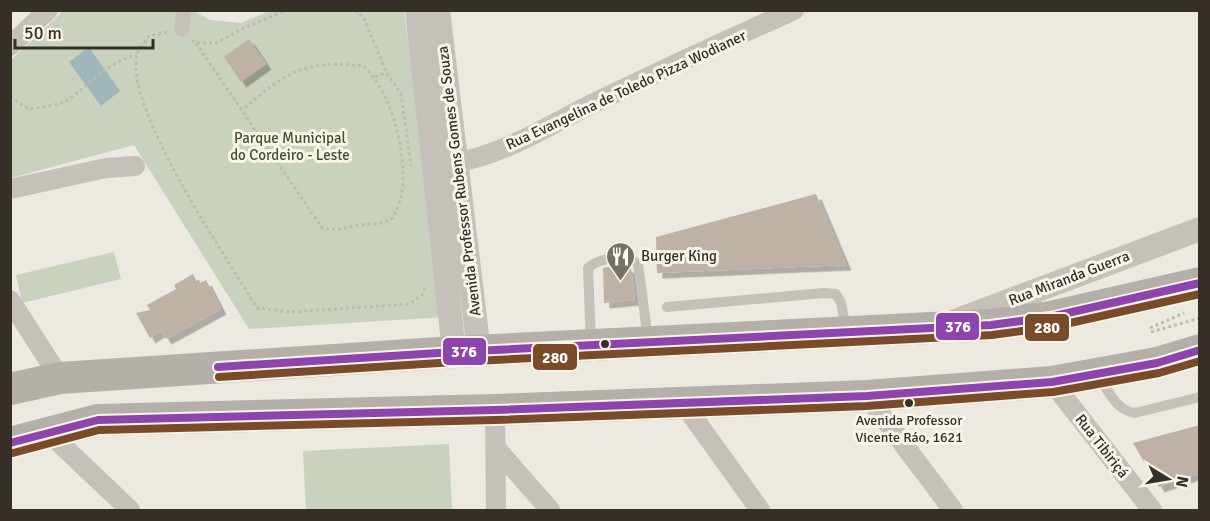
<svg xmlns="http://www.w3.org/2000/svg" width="1210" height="521" viewBox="0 0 1210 521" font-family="Signika,sans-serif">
<defs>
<filter id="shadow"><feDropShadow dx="5.5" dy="5.5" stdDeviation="0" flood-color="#0004"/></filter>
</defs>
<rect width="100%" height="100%" fill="#ece9e1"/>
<path fill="#c9d2bc" d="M63 11H194L210 20 241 23 269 11H404L447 317 249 329 134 145 11 178V60Z
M114 252 121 279 22 303 16 275Z
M449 444 452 510H306L303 451Z"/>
<path fill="#9eb7bc" d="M89 47 120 91 101 106 69 62Z"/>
<path fill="#bfb1a3" filter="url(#shadow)" d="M249 39 266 64 241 82 224 57Z
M816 194 846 265 657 273 656 237Z
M620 265 631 268 635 300 604 303 603 268Z
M193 274 198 284 206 280 221 309 166 339 161 331 150 338 136 313 150 310 147 305 176 289 174 285Z
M1200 425V473L1159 487 1133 443Z"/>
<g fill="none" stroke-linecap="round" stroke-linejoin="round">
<path stroke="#bebab2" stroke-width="3" stroke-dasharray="3 3" stroke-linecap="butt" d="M355 10 364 18 386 72 401 94 411 166
M167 32 149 36C146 42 138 49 137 55 124 108 227 258 257 308L291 312 409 304 422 295 425 288
M192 40 196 43H216L246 27 287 10
M196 43 322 228C345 232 342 227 360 225 376 223 377 226 393 218 396 210 401 201 402 192 407 153 392 92 363 66 302 59 287 73 242 110
M375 77 386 72
M10 97 29 109C40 107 57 106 66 101 90 85 108 61 137 55
M1150 328 1184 313
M1151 332 1200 318"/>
<path stroke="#c5c1ba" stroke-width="10" d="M667 307 824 293 836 294 841 303 846 329
M591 343 588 268C599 258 626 253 638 264L648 339
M1099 377C1109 392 1116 410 1135 413L1200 397"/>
<path stroke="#c5c1ba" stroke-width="15" d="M182 29 184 10"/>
<path stroke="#c5c1ba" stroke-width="20" d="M10 46 48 10
M455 163C505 154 549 125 594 103 660 71 727 40 794 10
M10 189 106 168 135 166
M10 300 60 378
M1052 382 1152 510
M867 396 953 510
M683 403 760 510
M495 410 496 510
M48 432 130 510
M495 447 550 510"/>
<path stroke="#c5c1ba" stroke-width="24" d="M417 10 454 352
M438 10 479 352
M955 321 1200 229"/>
<path stroke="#b4afa9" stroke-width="32" d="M10 389 60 378 454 352 991 325 1050 317 1200 283
M10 443 98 420 495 410 867 396 1052 382 1157 363 1200 350"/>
<defs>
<path id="bus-1" d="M218 367 454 352 991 325 1050 317 1200 283
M10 443 98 420 495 410 867 396 1052 382 1157 363 1200 350"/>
<path id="bus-2" d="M219 377 455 362 992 335 1052 327 1200 294
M13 453 99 430 495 420 867 406 1053 392 1159 373 1200 361"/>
</defs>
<use href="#bus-1" stroke="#f9f4e8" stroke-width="12"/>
<use href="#bus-2" stroke="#f9f4e8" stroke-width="12"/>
<use href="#bus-1" stroke="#8e44ad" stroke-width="8"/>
<use href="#bus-2" stroke="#7a4b2a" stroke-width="8"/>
</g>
<defs>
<symbol id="restaurant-pin" viewBox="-11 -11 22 30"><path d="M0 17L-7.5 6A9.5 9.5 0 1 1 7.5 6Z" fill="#767069" stroke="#f9f4e8"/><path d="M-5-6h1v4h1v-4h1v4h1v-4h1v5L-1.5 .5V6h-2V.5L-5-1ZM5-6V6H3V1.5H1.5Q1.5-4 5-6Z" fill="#fff"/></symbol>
</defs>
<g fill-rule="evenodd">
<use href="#restaurant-pin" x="604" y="240" width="33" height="45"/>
</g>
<g fill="#362f28" stroke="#f9f4e8" stroke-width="2">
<circle cx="605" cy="344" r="5"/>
<circle cx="909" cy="403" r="5"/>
</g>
<g text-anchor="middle" stroke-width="6" stroke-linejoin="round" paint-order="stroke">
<g font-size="14" fill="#362f28" stroke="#f9f4e8">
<text x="909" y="425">Avenida Professor<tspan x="909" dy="17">Vicente Ráo, 1621</tspan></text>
</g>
<g font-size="15" fill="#362f28" stroke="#f9f4e8">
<text transform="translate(626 90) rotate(-25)" y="5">Rua Evangelina de Toledo Pizza Wodianer</text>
<text transform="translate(459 181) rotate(-97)" y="5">Avenida Professor Rubens Gomes de Souza</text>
<text transform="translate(1069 278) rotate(-21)" y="5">Rua Miranda Guerra</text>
<text transform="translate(1102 446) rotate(52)" y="5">Rua Tibiriçá</text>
</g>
<g font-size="15" fill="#3e532d" stroke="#f9f4e8">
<text x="290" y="143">Parque Municipal<tspan x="290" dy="17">do Cordeiro - Leste</tspan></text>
</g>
<g font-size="15" fill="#362f28" stroke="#f9f4e8" text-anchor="start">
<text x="641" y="261">Burger King</text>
</g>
</g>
<g stroke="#f9f4e8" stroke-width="2">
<rect x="935" y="312" width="45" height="29" rx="6" fill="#8e44ad"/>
<rect x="1024" y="313" width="46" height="29" rx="6" fill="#7a4b2a"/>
<rect x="442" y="337" width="45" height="29" rx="6" fill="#8e44ad"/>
<rect x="532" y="343" width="46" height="28" rx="6" fill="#7a4b2a"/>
</g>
<g font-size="16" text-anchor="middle" font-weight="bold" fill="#fff">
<text x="958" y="332">376</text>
<text x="1047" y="333">280</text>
<text x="464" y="357">376</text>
<text x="555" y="363">280</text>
</g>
<rect width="1210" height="521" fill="none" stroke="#362f28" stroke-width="24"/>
<g transform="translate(1168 479) rotate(101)" stroke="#f9f4e8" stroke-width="4.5" paint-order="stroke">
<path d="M0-4.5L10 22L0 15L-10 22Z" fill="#362f28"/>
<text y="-9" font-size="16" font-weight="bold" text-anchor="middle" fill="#362f28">N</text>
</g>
<path d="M15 39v9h138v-9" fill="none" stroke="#362f28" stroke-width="3"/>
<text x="24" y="39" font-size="18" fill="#362f28" stroke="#f9f4e8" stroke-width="4.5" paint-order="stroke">50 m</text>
</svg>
